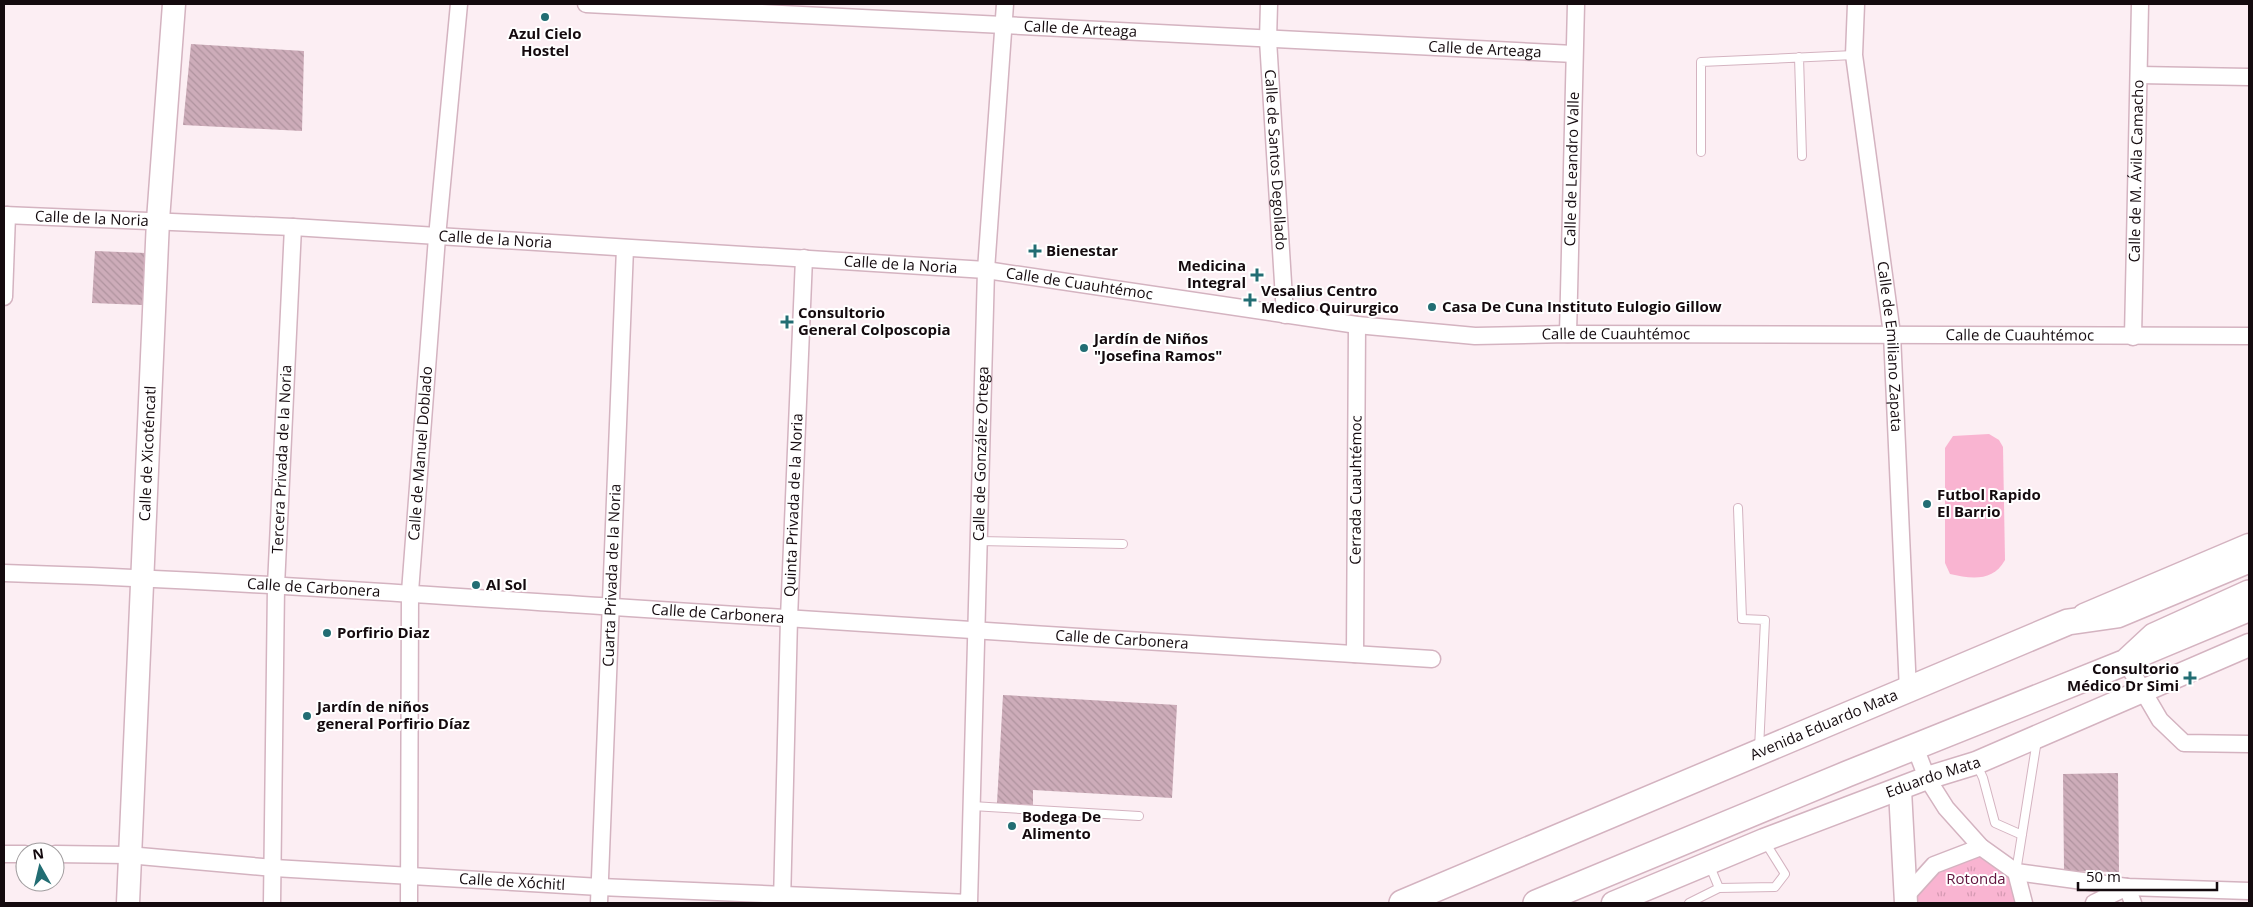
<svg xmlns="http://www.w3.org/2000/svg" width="2253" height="907" viewBox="0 0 2253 907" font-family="'Open Sans',sans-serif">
<defs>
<pattern id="park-tufts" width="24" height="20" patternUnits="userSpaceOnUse" patternTransform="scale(1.25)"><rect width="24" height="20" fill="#f9b4d1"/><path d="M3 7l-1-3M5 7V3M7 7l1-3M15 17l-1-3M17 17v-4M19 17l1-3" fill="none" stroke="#d599b2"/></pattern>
<pattern id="building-back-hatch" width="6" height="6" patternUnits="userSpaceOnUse" patternTransform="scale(1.25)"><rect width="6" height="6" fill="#cdacb9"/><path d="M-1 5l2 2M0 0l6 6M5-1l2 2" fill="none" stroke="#af939e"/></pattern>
</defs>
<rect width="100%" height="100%" fill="#fceef3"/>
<path fill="#f9b4d1" d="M1989 434 1999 440 2003 447 2005 560C1993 582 1971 579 1950 574L1945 563V448L1953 436Z"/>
<path fill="url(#park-tufts)" d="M1981 853 2011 874 2021 903H1909L1935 865Z"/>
<path fill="url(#building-back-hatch)" d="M191 44 304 51 302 131 183 125Z
M95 251 146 253 143 305 92 303Z
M1003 695 1177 705 1172 798 1033 790V805L997 803Z
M2118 773 2119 872 2064 871 2063 774Z"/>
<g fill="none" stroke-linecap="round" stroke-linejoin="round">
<defs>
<path id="lane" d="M1799 57 1802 156
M1701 152V62L1854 55
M1738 508 1742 619 1765 620 1759 749
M978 541 1123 544
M1977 765 1983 778 1995 823 2022 835
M972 806 1139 816
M1709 864 1719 888
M2016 872 2037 740
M1689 903 1719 888 1775 887 1785 874 1765 842"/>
<g id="street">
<path id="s1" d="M586 4 1574 54"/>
<path id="s2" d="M1269 4 1268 40 1285 315"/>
<path id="s3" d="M1856 4 1854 55 1892 334 1908 691"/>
<path d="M2139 75 2249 77"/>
<path id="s4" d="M4 215 293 227 986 270 1357 325 1475 336 1568 334 2249 336"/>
<path d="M4 297 7 215"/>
<path id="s5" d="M1568 334 1576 4"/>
<path id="s6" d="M2133 337 2140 4"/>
<path id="s7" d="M4 573C208 579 411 594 614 607 887 625 1159 642 1432 659"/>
<path id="s8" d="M1355 654 1357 325"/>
<path d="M2126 662 2160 720 2184 743 2249 744"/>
<path d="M1915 747 1927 778 1946 808 1981 847 2016 872 2127 887 2249 891"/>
<path d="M4 854H25"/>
<path id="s9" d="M55 854 128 855 274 868 600 887 969 903 986 270 1005 4"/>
<path d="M2016 872 2024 903"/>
<path d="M2127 887 2133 903"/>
<path d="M1905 897 1934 865 1981 847"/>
<path id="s10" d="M272 903 276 586 293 227"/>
<path id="s11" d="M409 903 410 592 437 237 459 4"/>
<path id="s12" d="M599 903 625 248"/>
<path id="s13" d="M782 903 789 618 804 258"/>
<path d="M2094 903 2127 887"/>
</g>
<g id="secondary">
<path d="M2084 615 2249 545"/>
<path d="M2134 658 2249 610"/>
<path d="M1900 790 1906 903"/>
<path id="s14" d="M128 903 158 220 174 4"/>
<path id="s15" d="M1613 903 1764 840 1927 778 1976 763 2249 645"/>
</g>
<g id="primary">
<path id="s16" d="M1402 903 2068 622 2117 615 2249 560"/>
<path d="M1536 903 1847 774 2126 662 2154 636 2249 593"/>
</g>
</defs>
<use href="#lane" stroke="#d4b3c0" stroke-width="10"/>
<use href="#street" stroke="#d4b3c0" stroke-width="19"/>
<use href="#secondary" stroke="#d4b3c0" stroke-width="25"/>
<use href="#primary" stroke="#d4b3c0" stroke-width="28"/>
<use href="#lane" stroke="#fff" stroke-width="8"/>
<use href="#street" stroke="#fff" stroke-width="16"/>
<use href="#secondary" stroke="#fff" stroke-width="22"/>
<use href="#primary" stroke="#fff" stroke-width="25"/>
</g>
<g fill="#226d73" stroke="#fff" stroke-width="2">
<circle cx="545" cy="17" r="5"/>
<path d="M1032.5 243.5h5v5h5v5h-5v5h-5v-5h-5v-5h5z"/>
<path d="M1254.5 267.5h5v5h5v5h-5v5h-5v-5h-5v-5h5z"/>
<path d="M1247.5 292.5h5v5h5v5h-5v5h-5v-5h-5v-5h5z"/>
<circle cx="1432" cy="307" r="5"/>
<path d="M784.5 314.5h5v5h5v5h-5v5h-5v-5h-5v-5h5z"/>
<circle cx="1084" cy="348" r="5"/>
<circle cx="1927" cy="504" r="5"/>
<circle cx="476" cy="585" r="5"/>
<circle cx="327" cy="633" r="5"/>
<path d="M2187.5 670.5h5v5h5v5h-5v5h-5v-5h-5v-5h5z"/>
<circle cx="307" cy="716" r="5"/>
<circle cx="1012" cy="826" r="5"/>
</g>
<g text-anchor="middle" stroke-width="4" stroke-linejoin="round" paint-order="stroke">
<g font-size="15" fill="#140a0e" stroke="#fff">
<text dy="5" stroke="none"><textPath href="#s1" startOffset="495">Calle de Arteaga</textPath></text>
<text dy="5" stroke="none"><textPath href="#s1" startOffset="900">Calle de Arteaga</textPath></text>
<text dy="5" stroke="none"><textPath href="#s2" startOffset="156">Calle de Santos Degollado</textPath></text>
<text dy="5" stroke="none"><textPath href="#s5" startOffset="165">Calle de Leandro Valle</textPath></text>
<text dy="5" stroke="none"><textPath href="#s6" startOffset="166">Calle de M. Ávila Camacho</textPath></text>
<text dy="5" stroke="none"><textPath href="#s4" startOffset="88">Calle de la Noria</textPath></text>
<text dy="5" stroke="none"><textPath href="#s4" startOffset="492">Calle de la Noria</textPath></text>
<text dy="5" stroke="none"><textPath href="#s4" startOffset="898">Calle de la Noria</textPath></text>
<text dy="5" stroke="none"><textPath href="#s4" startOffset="1078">Calle de Cuauhtémoc</textPath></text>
<text dy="5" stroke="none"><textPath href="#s4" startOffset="1618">Calle de Cuauhtémoc</textPath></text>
<text dy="5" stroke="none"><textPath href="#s4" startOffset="2022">Calle de Cuauhtémoc</textPath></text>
<text dy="5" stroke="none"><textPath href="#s3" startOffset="345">Calle de Emiliano Zapata</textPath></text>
<text dy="5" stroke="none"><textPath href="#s14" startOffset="450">Calle de Xicoténcatl</textPath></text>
<text dy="5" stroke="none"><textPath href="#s11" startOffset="450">Calle de Manuel Doblado</textPath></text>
<text dy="5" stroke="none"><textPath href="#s9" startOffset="1365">Calle de González Ortega</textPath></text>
<text dy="5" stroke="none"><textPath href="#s10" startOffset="444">Tercera Privada de la Noria</textPath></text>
<text dy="5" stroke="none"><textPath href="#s8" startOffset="164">Cerrada Cuauhtémoc</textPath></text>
<text dy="5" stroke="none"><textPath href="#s13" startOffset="398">Quinta Privada de la Noria</textPath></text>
<text dy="5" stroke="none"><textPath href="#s12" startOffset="328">Cuarta Privada de la Noria</textPath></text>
<text dy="5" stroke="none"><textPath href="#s7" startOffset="310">Calle de Carbonera</textPath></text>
<text dy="5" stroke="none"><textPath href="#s7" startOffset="715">Calle de Carbonera</textPath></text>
<text dy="5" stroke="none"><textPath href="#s7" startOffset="1120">Calle de Carbonera</textPath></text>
<text dy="5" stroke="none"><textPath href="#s16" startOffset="458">Avenida Eduardo Mata</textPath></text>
<text dy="5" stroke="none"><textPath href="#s15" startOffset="344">Eduardo Mata</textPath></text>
<text dy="5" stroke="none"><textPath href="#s9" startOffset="458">Calle de Xóchitl</textPath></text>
</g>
<g font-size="15" font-weight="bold" fill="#140a0e" stroke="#fff" text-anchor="start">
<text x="545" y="39" text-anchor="middle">Azul Cielo<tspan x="545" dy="17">Hostel</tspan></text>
<text x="1046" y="256">Bienestar</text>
<text x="1246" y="271" text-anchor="end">Medicina<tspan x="1246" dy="17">Integral</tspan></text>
<text x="1261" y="296">Vesalius Centro<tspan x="1261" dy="17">Medico Quirurgico</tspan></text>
<text x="1442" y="312">Casa De Cuna Instituto Eulogio Gillow</text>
<text x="798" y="318">Consultorio<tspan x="798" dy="17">General Colposcopia</tspan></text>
<text x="1094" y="344">Jardín de Niños<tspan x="1094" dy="17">"Josefina Ramos"</tspan></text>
<text x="1937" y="500">Futbol Rapido<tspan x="1937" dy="17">El Barrio</tspan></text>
<text x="486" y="590">Al Sol</text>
<text x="337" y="638">Porfirio Diaz</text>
<text x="2179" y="674" text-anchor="end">Consultorio<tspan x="2179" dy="17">Médico Dr Simi</tspan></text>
<text x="317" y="712">Jardín de niños<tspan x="317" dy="17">general Porfirio Díaz</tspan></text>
<text x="1022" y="822">Bodega De<tspan x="1022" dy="17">Alimento</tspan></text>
</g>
<g font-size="15" fill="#62143e" stroke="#fff">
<text x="1976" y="884">Rotonda</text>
</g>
</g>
<rect width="2253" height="907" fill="none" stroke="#140a0e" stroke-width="10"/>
<g transform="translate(40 867) rotate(352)"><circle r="24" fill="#ffffff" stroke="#a19d9f"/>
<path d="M0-4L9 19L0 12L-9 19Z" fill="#226d73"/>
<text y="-8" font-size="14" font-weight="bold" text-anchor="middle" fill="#140a0e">N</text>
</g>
<path d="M2078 882v8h139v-8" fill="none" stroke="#140a0e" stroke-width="2.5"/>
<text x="2086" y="882" font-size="15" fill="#140a0e" stroke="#ffffff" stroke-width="4" paint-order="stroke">50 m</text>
</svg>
